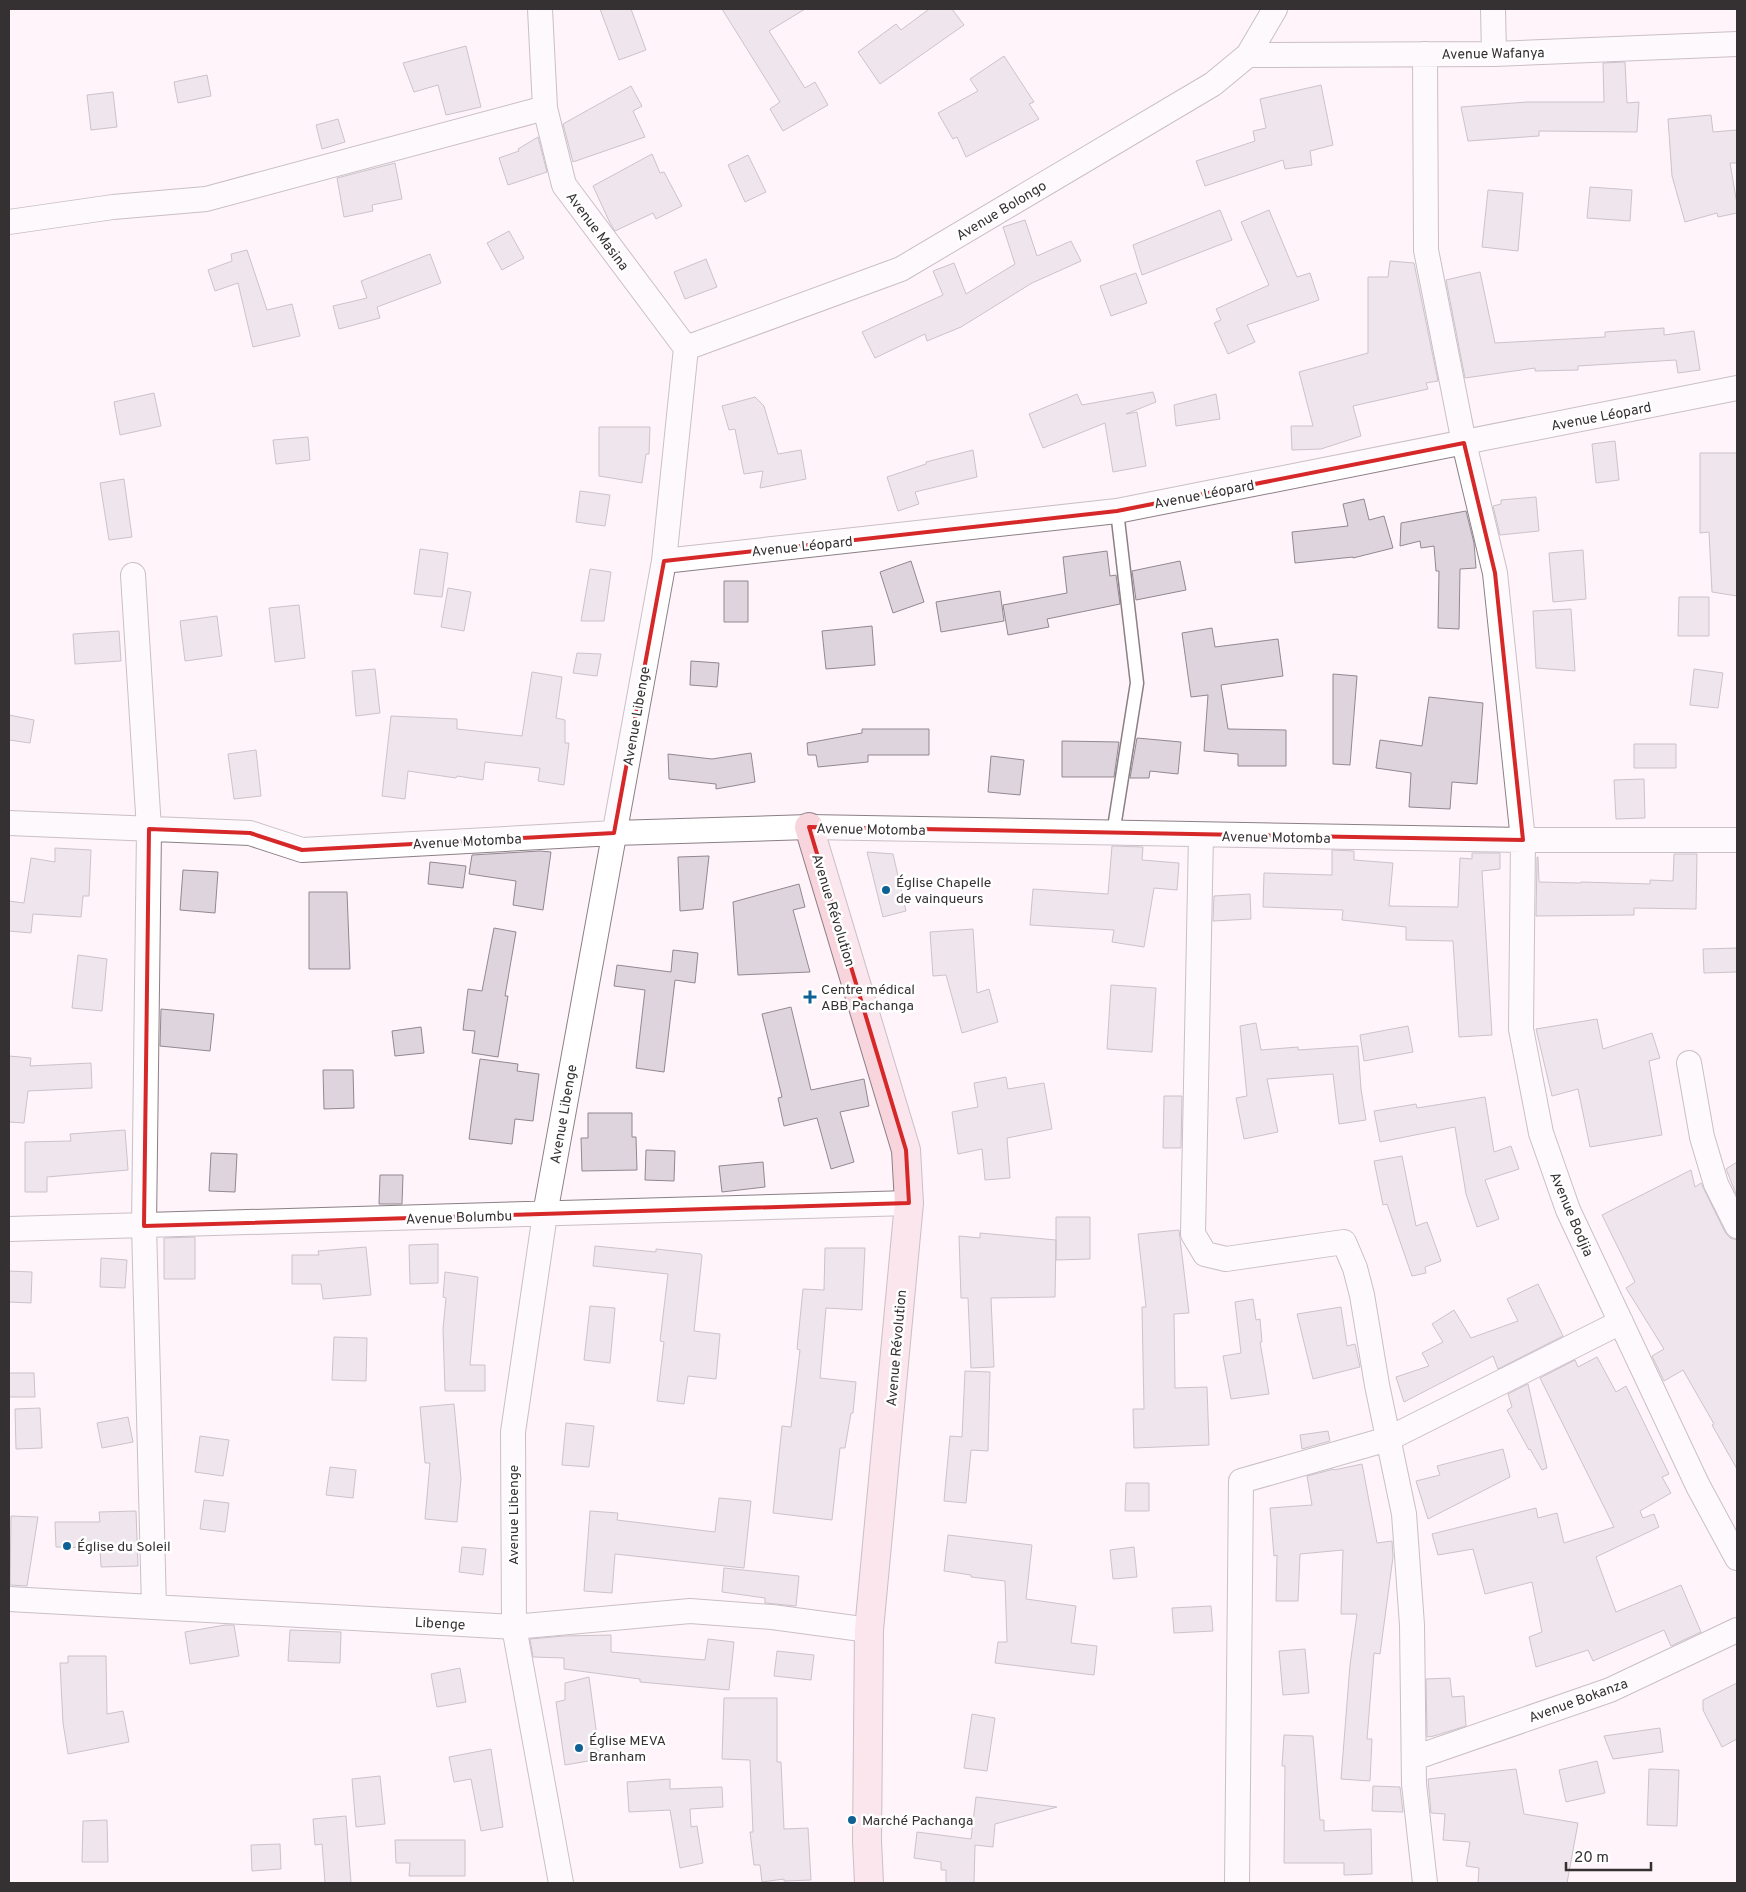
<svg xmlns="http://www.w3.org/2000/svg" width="1746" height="1892" viewBox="0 0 1746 1892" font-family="Overpass,sans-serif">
<rect width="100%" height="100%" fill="#fef4f9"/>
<path fill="#ddd4dd" stroke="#918891" d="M600 9H631L646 50 619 60Z
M722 9H805L769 31 805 88 815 82 828 105 783 131 770 109 780 102Z
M929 9H952L964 25 880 84 858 52 896 24 901 30Z
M466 46 481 107 446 115 438 85 414 92 403 63Z
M1004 56 1034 102 1029 104 1039 119 966 157 957 137 953 139 938 113 978 91 970 79Z
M1625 62 1627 103 1639 102 1637 132 1539 131V136L1468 141 1461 107 1527 102H1604L1603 63Z
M207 75 211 96 178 103 174 82Z
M1321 85 1333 145 1310 151 1312 165 1285 169 1283 160 1205 186 1196 161 1255 141 1253 131 1266 128 1260 99Z
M631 86 642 106 633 111 645 137 573 162 563 124Z
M113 92 117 127 91 130 87 95Z
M1711 115 1713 132 1737 130V163H1730L1737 204V213L1718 217 1717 213 1685 222 1672 176 1668 119Z
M338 119 345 142 322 149 316 125Z
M538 137 547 172 508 185 499 158 519 151 518 149Z
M652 154 660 173 664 172 682 206 656 219 653 213 615 231 610 223 593 186Z
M748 155 766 192 745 202 728 165Z
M395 163 402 199 372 205 373 211 344 217 337 178Z
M1590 187 1632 190 1630 221 1587 218Z
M1488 190 1523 193 1518 251 1482 247Z
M1220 210 1232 240 1142 275 1133 245Z
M1269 210 1297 277 1310 273 1319 300 1247 325 1255 342 1228 354 1214 323 1221 320 1216 309 1269 285 1241 222Z
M1025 220 1037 256 1071 241 1081 261 1032 283 961 327 927 341 925 334 875 358 862 332 943 295 933 271 954 263 966 294 1015 264 1003 227Z
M509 231 524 258 502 270 487 243Z
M247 250 267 310 292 304 300 336 253 347 238 283 215 291 208 270 232 261 231 254Z
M430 254 441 283 377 307 380 318 339 329 333 306 367 298 361 281Z
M706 259 717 287 685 299 674 272Z
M1390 261 1414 263 1438 381 1426 383 1428 389 1353 406 1361 436 1321 449 1292 450 1291 426H1313L1299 372 1368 353V277H1388Z
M1480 272 1495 343 1605 337V332L1664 328V335L1694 331 1700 370 1678 373 1676 360 1578 366V370L1535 371V368L1465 378 1446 280Z
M1136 273 1147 303 1111 316 1100 286Z
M1153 392 1156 402 1126 414 1137 412 1146 466 1113 472 1105 423 1043 448 1029 414 1077 394 1082 405Z
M154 393 161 426 120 435 114 402Z
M1216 394 1220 419 1176 426 1174 405Z
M755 397 764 406 778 454 801 450 806 479 760 488 763 471 744 474 735 429 729 430 722 406Z
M599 427H650L649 454H646L642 483 599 476Z
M308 437 310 460 276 464 273 440Z
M1615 441 1619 480 1596 483 1592 444Z
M973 450 977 477 915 492 919 504 898 511 887 477 926 464V462Z
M1700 453H1737V596L1712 592 1709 532 1700 533Z
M124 479 132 537 109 540 100 483Z
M580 491 610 495 605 526 576 522Z
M1536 497 1539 531 1500 535 1493 506 1501 504V500Z
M1364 499 1369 520 1384 516 1393 548 1353 558V557L1295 563 1292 532 1348 526 1343 504Z
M1466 511 1474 543 1476 568 1460 569 1459 629 1438 628 1439 571H1436L1434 546 1421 548 1420 541 1400 546 1401 523Z
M420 549 448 553 442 597 414 594Z
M1583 550 1586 599 1553 602 1549 553Z
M1107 551 1110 576 1116 575 1120 604 1047 619 1049 627 1008 635 1003 605 1067 593 1063 557Z
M911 561 924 602 893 613 880 572Z
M1180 561 1186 590 1136 600 1132 571Z
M590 569 611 572 604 621H581Z
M724 581H748V622H724Z
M448 588 471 592 464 631 441 627Z
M1000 591 1004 621 941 632 936 602Z
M1679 597H1709V636H1678Z
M299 605 305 658 275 662 269 608Z
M1571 609 1575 671 1536 668 1533 611Z
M217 616 222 656 185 661 180 621Z
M872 626 875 665 826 669 822 631Z
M1212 628 1215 647 1278 639 1283 676 1221 685 1228 729 1286 730V766H1238V754L1204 751 1208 695 1191 697 1182 633Z
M119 631 121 661 75 664 73 634Z
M577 653 601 654 597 676 573 673Z
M691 661 719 663 717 687 690 685Z
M375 669 380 713 356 716 352 671Z
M1694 669 1723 673 1718 708 1690 705Z
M532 672 562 677 556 718 565 720V743H569L564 785 538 781 540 768 485 762 483 780 457 776 456 778 408 771 405 799 382 796 391 716 457 719V729L522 736Z
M1333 674 1357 676 1350 765 1333 764Z
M1429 697 1483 703 1477 784 1452 782 1450 809 1409 807 1411 773 1376 768 1380 740 1422 746Z
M9 715 34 720 30 743 9 740Z
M862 729H929V755H868V762L818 767 816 755H808L807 743 862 733Z
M1137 738 1181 742 1178 774 1150 771 1149 778H1130Z
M1062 741 1119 742 1114 777H1062Z
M1634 744H1676V768H1634Z
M256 750 261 796 234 799 228 754Z
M751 753 755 782 716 789V784L669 779 668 754 712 759Z
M991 756 1024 760 1020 795 988 792Z
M1644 779 1645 818 1616 819 1614 780Z
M1112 846 1143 847 1142 860 1179 863 1177 890 1154 888 1144 947 1112 942 1114 930 1030 925 1033 889 1108 894Z
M55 848 91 850 89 896H83L81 917 33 914 31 933 9 931V901L24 903 31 858 55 862Z
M1332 850 1354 851V860L1393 863 1389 906 1458 907 1460 858 1472 859V853H1500V869L1482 871 1492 1035 1459 1037 1453 941 1406 940V927L1342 920 1343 910 1263 907 1264 873 1332 875Z
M540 851 551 852 543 910 513 905 516 881 469 874 472 855Z
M867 852 893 854 906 911 883 917Z
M1674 854H1697L1696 909 1634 908V915L1536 916 1537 857H1538L1539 882 1581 883V882L1650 884V880L1673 881Z
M709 856 703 909 680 911 678 857Z
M430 862 466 866 463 888 428 884Z
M183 870 218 872 215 913 180 910Z
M799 884 805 907 793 910 810 972 738 975 733 902Z
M309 892H347L350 969H309Z
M1250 894 1251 919 1213 921 1214 896Z
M494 928 516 932 505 996H508L498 1057 472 1053 475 1031 463 1030 468 989 482 991Z
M973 929 977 993 989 989 998 1022 962 1033 946 975 933 976 930 932Z
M1737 948V972L1704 973 1703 949Z
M673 950 698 953 695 983 675 980 664 1072 636 1068 645 990 614 986 617 965 671 972Z
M78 955 107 959 102 1011 72 1008Z
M1111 985 1156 988 1152 1052 1107 1049Z
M791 1007 811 1090 864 1079 869 1106 840 1112 854 1162 831 1169 817 1118 784 1126 778 1098 782 1097 762 1014Z
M161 1009 214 1014 210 1051 160 1046Z
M1597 1019 1603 1049 1652 1033 1660 1058 1649 1061 1662 1135 1590 1147 1578 1089 1552 1096 1536 1029Z
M1256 1023 1261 1050 1298 1047V1050L1358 1046 1361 1089 1366 1120 1339 1124 1333 1074 1267 1079 1278 1132 1244 1139 1236 1098 1247 1096 1240 1026Z
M1408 1026 1413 1052 1364 1061 1360 1035Z
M421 1027 424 1053 395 1056 392 1031Z
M9 1056 31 1058 30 1066 91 1063 92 1088 28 1091 24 1123 9 1122Z
M480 1059 518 1064 517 1071 539 1074 533 1121 515 1119 512 1144 469 1139Z
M323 1070H353L354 1108 324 1109Z
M1006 1077 1008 1089 1044 1083 1052 1129 1007 1138 1010 1178 985 1180 982 1149 958 1154 952 1112 978 1107 974 1083Z
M1164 1096H1182L1181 1148H1163Z
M1485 1097 1494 1152 1511 1146 1519 1169 1485 1180 1499 1219 1477 1227 1466 1194 1455 1127 1380 1142 1374 1111 1416 1104 1417 1108Z
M588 1113H632V1137H636L637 1170 582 1171 581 1138H588Z
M125 1130 128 1170 47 1177V1192H25V1142L71 1141 70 1134Z
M646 1150 675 1151 674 1181 645 1180Z
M211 1153 237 1154 235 1192 209 1191Z
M1402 1156 1416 1226 1427 1222 1441 1261 1425 1267 1426 1273 1412 1276 1387 1204 1383 1205 1374 1161Z
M763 1162 765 1187 722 1192 719 1166Z
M1737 1162V1196L1726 1169Z
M1691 1170 1695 1187 1701 1183 1725 1232 1730 1238 1737 1240V1469L1712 1425 1714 1424 1683 1370 1664 1381 1652 1356 1664 1349 1626 1288 1635 1282 1602 1215Z
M380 1175H403L402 1204H379Z
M1056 1217H1090V1259L1056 1260Z
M1179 1230 1189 1313 1174 1314 1175 1388 1207 1387 1209 1445 1134 1448 1133 1409H1144L1142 1307H1146L1138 1234Z
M980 1233 1056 1240 1055 1297 991 1298 994 1367 971 1368 968 1298H961L959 1236 980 1238Z
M195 1237V1279H164V1238Z
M438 1244V1283L410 1284 409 1245Z
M595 1246 656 1252V1249L701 1254 702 1256 694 1331 720 1334 716 1379 688 1376 684 1404 657 1401 664 1342 660 1341 668 1274 593 1266Z
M366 1247 371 1295 323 1299 321 1284H292V1255H319L318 1251Z
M825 1248H865L862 1310 826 1308 820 1378 856 1382 853 1413H851L845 1448H840L832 1520 773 1513 782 1426 791 1427 800 1350 797 1349 803 1289 824 1290Z
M101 1258 127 1260 125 1288 100 1287Z
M9 1271 32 1272 31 1303 9 1302Z
M445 1272 478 1277 470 1365H485V1391H445L443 1329 446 1298 443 1297Z
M1538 1284 1563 1336 1498 1369 1493 1356 1404 1402 1396 1377 1429 1366 1422 1353 1443 1342 1432 1324 1454 1310 1471 1338 1518 1321 1507 1299Z
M1253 1299 1256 1320 1260 1319 1262 1342H1260L1269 1394 1231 1399 1223 1356 1241 1353 1235 1302Z
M590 1306 615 1308 610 1363 584 1360Z
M1341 1307 1347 1346 1355 1344 1360 1367 1313 1379 1297 1314Z
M334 1337 367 1338 366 1381 332 1380Z
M1597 1357 1616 1392 1626 1386 1669 1474 1662 1477 1671 1493 1640 1511 1643 1518 1654 1514 1659 1527 1596 1557 1616 1612 1681 1585 1701 1632 1671 1646 1664 1630 1593 1661 1588 1650 1536 1667 1529 1637 1542 1632 1532 1582 1485 1594 1473 1549 1438 1555 1432 1534 1536 1508 1538 1518 1557 1513 1564 1543 1614 1527 1540 1378 1575 1360 1578 1367Z
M965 1371 990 1372 988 1451 971 1450 966 1503 944 1501 950 1436 962 1437Z
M9 1373H34L35 1397H9Z
M1528 1384 1547 1468 1542 1470 1530 1449 1529 1450 1507 1410 1512 1407 1508 1394Z
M454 1404 461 1479 457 1522 425 1519 430 1463H425L420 1407Z
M40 1408 42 1448 16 1449 15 1409Z
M128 1417 133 1442 102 1448 97 1423Z
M566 1423 594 1426 589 1467 562 1465Z
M1328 1431 1330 1441 1302 1449 1300 1435Z
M200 1436 229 1440 223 1476 195 1472Z
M1503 1449 1510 1477 1428 1519 1416 1481 1440 1475 1437 1466Z
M1362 1464 1377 1543 1392 1541 1393 1557 1380 1654 1374 1653 1367 1739H1372L1370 1781 1341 1779 1350 1665 1357 1614H1341L1343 1550 1300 1554 1298 1601H1276L1277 1555 1274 1556 1270 1508 1312 1505 1307 1476 1334 1469V1470Z
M330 1467 356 1470 353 1498 326 1495Z
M1126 1483H1149V1511H1125Z
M719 1498 751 1501 744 1568 615 1554 612 1593 584 1591 590 1511 618 1513 617 1520 715 1532Z
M204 1500 229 1503 225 1532 200 1529Z
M136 1511 138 1566 101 1567 100 1548 56 1547 55 1522H100L99 1512Z
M11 1516 38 1517 27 1586 10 1585Z
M948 1535 1032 1545 1026 1599 1076 1606 1071 1643 1097 1646 1094 1675 995 1663 998 1642H1007L1005 1581 971 1577V1575L944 1571Z
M462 1547 486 1549 483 1575 459 1572Z
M1134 1547 1137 1577 1113 1579 1110 1550Z
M724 1568 799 1576 796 1606 765 1603V1598L722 1592Z
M1211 1606 1213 1631 1174 1633 1172 1608Z
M225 1625H234L239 1656 190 1664 185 1632Z
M290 1630 341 1632 340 1663 288 1661Z
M611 1635V1652L705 1660 708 1639 734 1642 729 1690 640 1682V1679L564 1669V1658L533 1657 530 1639 564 1636Z
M1305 1649 1309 1693 1283 1695 1279 1651Z
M777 1651 814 1655 811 1680 774 1676Z
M68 1656H106L107 1714 123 1711 129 1742 68 1754 63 1723 60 1663H68Z
M460 1668 466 1702 437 1707 431 1674Z
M589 1677 600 1759 565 1765 556 1702 565 1700V1683Z
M1450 1678 1452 1697 1464 1696 1466 1726 1434 1736 1427 1737 1426 1679Z
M1737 1683V1739L1722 1747 1703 1710V1700Z
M724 1698H777V1762H781L784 1829 808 1828 811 1880 784 1881V1879L762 1882 760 1865H754L750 1832H753L750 1760 722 1759Z
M972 1714 995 1718 987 1771 964 1768Z
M1660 1728 1663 1752 1613 1759 1604 1736Z
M1284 1735 1313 1736 1320 1820H1324V1831L1371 1829 1372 1874 1344 1875V1863H1284L1285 1766H1282Z
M491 1749 503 1827 481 1831 471 1779 454 1782 449 1757Z
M1597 1761 1605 1793 1566 1802 1559 1770Z
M1516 1769 1524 1814 1578 1823 1567 1883H1478L1479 1868 1466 1866 1470 1842 1443 1840 1445 1814 1431 1813 1428 1779Z
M1649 1769 1679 1770 1677 1826 1647 1825Z
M380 1776 385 1824 356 1827 352 1779Z
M670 1779V1789L722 1787 723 1807 690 1809 691 1827 697 1826 703 1863 680 1868 670 1810 629 1812 627 1782Z
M1373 1786 1400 1787 1403 1812 1372 1811Z
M976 1797 1057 1807 995 1824 993 1847 975 1845 974 1883H946V1870H941V1862L914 1858 917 1832 971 1839Z
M346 1816 351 1883H325L322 1844 315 1845 313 1819Z
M107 1820 108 1862H82L83 1821Z
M395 1840H465V1876H409L410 1863H396Z
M280 1844 281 1869 252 1871 251 1845Z"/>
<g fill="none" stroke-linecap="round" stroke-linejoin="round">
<defs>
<path id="lane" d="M1113 834 1137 683 1117 511"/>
<path id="street" d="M540 9 545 108 564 185 686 348
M1493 9 1494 54
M1425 54 1426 250 1464 443 1495 573 1523 840 1521 1029 1541 1133 1568 1210 1698 1486 1737 1558
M1248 55 1494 54 1737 44
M9 222 113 207 206 199 545 108
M686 348 901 269 1213 84 1248 55 1275 9
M664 561 1117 511 1737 388
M133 575 149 829 144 1226 154 1607
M9 823 250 833 302 850 614 833 809 827 1523 840H1737
M1201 835 1193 1234 1205 1254 1226 1259 1344 1242 1355 1268 1362 1295 1377 1385 1404 1514 1412 1625 1414 1784 1425 1883
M1689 1063 1702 1137 1716 1184 1737 1226
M9 1229 909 1203
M9 1599 514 1627 690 1611 772 1617 869 1630
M1414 1758 1610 1690 1737 1630
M561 1883 514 1627 513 1432 545 1214 664 561 686 348
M1237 1883 1241 1481 1388 1439 1621 1322"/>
<path id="secondary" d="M809 827 906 1150 909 1203 869 1630 867 1841 869 1883"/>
</defs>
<use href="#lane" stroke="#8b7f85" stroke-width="15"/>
<use href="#street" stroke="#8b7f85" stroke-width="26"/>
<use href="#secondary" stroke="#8b7f85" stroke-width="30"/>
<use href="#lane" stroke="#fff" stroke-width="12"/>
<use href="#street" stroke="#fff" stroke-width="24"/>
<use href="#secondary" stroke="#f8d4dd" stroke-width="28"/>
</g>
<path d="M0 0H1746V1892H0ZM1464 443 1495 573 1523 840 809 827 906 1150 909 1203 144 1226 149 829 250 833 302 850 614 833 664 561 1117 511Z" fill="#fef4f9" fill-opacity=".55" fill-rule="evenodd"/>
<path fill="none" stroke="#d62828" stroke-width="4" stroke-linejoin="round" d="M1464 443 1495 573 1523 840 809 827 906 1150 909 1203 144 1226 149 829 250 833 302 850 614 833 664 561 1117 511Z"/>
<g fill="#0d6193" stroke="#fff" stroke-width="2">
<circle cx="886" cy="890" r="5"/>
<path d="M807.5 989.5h5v5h5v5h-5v5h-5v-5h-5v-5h5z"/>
<circle cx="67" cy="1546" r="5"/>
<circle cx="579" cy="1748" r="5"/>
<circle cx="852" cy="1820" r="5"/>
</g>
<g text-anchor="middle" stroke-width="5" stroke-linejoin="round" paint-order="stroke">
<g font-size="14" fill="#353133" stroke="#fff">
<text transform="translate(1493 53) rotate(-1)" y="5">Avenue Wafanya</text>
<text transform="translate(1001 210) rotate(-31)" y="5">Avenue Bolongo</text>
<text transform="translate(598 231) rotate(53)" y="5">Avenue Masina</text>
<text transform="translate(1601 416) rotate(-11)" y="5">Avenue Léopard</text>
<text transform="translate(1204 494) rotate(-11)" y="5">Avenue Léopard</text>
<text transform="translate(802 546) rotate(-6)" y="5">Avenue Léopard</text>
<text transform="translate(636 716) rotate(-80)" y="5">Avenue Libenge</text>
<text transform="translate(871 829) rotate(1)" y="5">Avenue Motomba</text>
<text transform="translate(1276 837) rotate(1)" y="5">Avenue Motomba</text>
<text transform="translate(467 841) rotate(-3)" y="5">Avenue Motomba</text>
<text transform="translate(834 910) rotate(73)" y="5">Avenue Révolution</text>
<text transform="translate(563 1114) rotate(-80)" y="5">Avenue Libenge</text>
<text transform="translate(1572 1214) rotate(67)" y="5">Avenue Bodjia</text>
<text transform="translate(459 1217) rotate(-2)" y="5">Avenue Bolumbu</text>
<text transform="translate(896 1348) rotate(-85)" y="5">Avenue Révolution</text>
<text transform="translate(513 1515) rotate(-90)" y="5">Avenue Libenge</text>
<text transform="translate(440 1623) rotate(3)" y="5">Libenge</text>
<text transform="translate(1578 1700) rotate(-20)" y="5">Avenue Bokanza</text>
</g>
<g font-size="14" fill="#353133" stroke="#fff" text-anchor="start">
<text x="896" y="887">Église Chapelle<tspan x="896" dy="16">de vainqueurs</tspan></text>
<text x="821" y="994">Centre médical<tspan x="821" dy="16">ABB Pachanga</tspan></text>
<text x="77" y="1551">Église du Soleil</text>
<text x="589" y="1745">Église MEVA<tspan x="589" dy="16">Branham</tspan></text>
<text x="862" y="1825">Marché Pachanga</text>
</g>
</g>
<rect width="1746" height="1892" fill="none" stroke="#353133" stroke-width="20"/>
<path d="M1566 1862v8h85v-8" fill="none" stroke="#353133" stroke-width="2.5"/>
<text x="1574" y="1862" font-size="15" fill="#353133" stroke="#ffffff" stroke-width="4" paint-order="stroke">20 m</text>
</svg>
